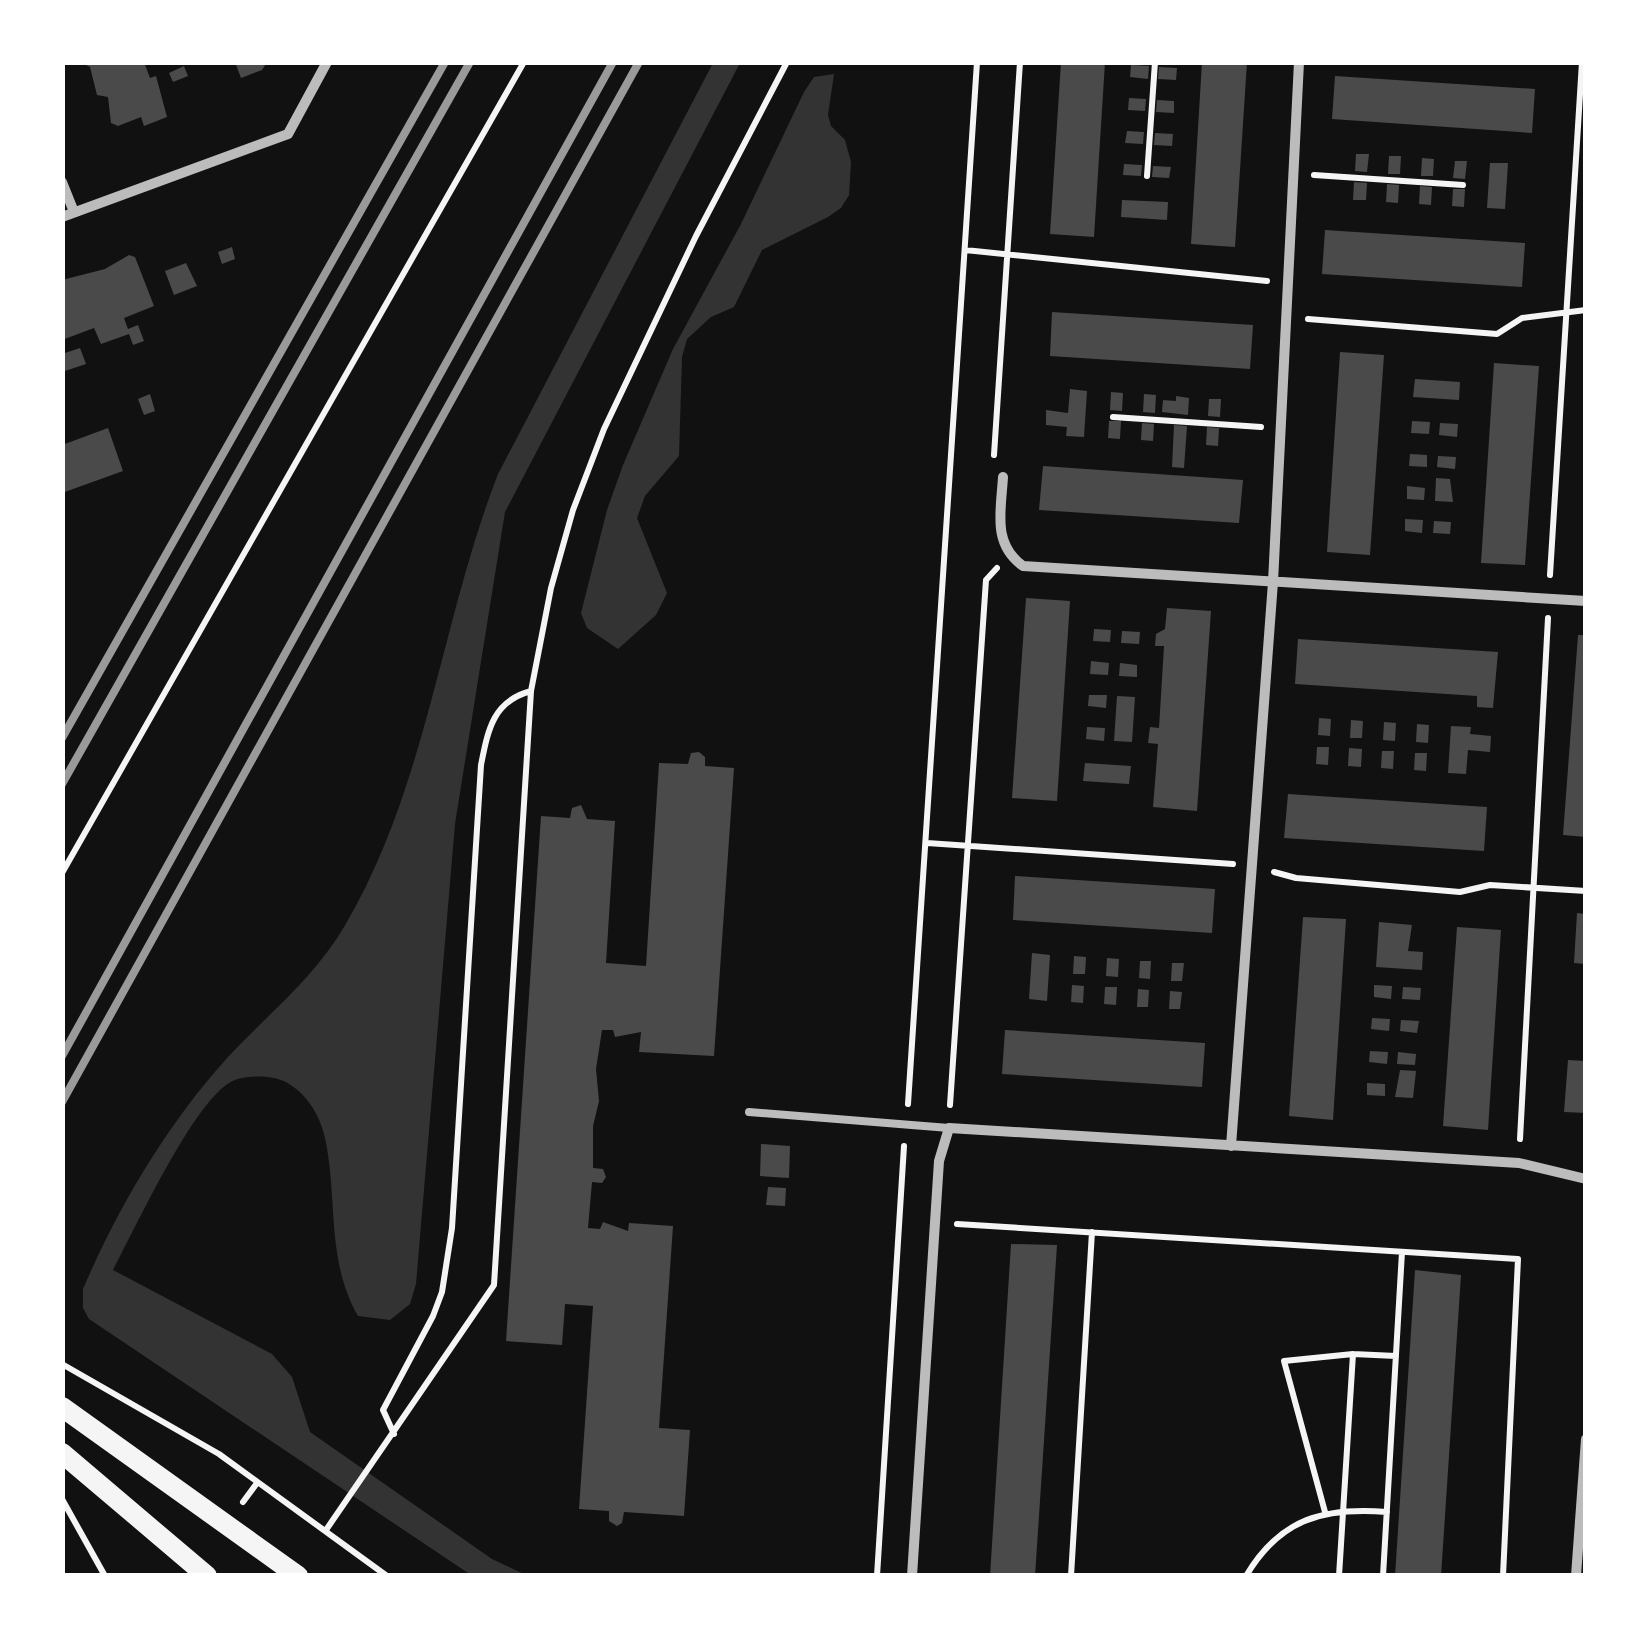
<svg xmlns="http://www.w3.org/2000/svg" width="1648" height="1638" viewBox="0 0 1648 1638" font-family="'Noto Sans',sans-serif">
<rect width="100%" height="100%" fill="#111"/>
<path fill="#333" d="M713 63H740L505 512 455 824 416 1284 410 1304 390 1320 358 1316C326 1261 338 1198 325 1138 320 1114 304 1089 281 1080 268 1075 241 1075 229 1083 191 1107 136 1227 113 1270L272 1354 292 1377 310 1432 492 1559 526 1575H471L89 1319 83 1308V1289C118 1207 168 1123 228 1057 268 1014 314 978 344 927 427 787 440 623 498 474Z
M834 74 828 115 831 126 845 140 851 162 849 195 841 208 828 217 762 250 734 307 711 317 687 339 682 357 679 456 645 496 637 518 667 593 656 615 618 649 587 628 581 613 607 510 623 465 673 349 741 224 804 92 814 77Z"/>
<path fill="#4a4a4a" d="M80 62H144L150 78 156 76 167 117 144 126 141 117 118 126 111 123 108 97 97 95 90 67Z
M235 62H267L262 70 241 78Z
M1061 62H1105L1094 237 1050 234Z
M1202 62H1247L1235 247 1191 244Z
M1131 65 1149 66 1148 79 1130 77Z
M184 66 188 76 173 82 169 73Z
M1159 67 1177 68 1176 80 1158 79Z
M1335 76 1535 89 1532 133 1332 119Z
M1129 98 1146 99 1145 111 1128 110Z
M1157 100 1174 101V113L1156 112Z
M1127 131 1144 132 1143 144 1125 143Z
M1155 133 1173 134 1172 146 1154 145Z
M1356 154H1369L1367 172 1355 171Z
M1389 156H1401L1400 174H1388Z
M1422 158 1434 159 1433 176H1421Z
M1455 161H1467L1465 179 1453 178Z
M1490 163H1508L1505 209 1487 208Z
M1124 164 1142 165 1141 176 1123 175Z
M1153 166 1171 167 1169 178 1152 177Z
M1354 182 1367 183 1366 200H1353Z
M1387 184 1399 185 1398 203 1386 202Z
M1420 186 1432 187 1431 205 1419 204Z
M1453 189H1465L1464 207 1452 206Z
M1122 200 1168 202 1167 220 1121 217Z
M1325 230 1525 243 1522 287 1322 274Z
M232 247 235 259 222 264 218 252Z
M129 255 135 257 154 306 124 318 128 329 138 325 144 341 133 345 129 334 101 344 94 328 62 340V280L105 269Z
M186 263 197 286 174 295 165 271Z
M1052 312 1253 325 1250 369 1050 356Z
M80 348 86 364 65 371 62 354Z
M1340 352 1384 355 1370 555 1327 552Z
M1494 363 1539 366 1525 565 1481 563Z
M1415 379 1460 382 1459 400 1413 397Z
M1070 389 1087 391 1084 437 1066 436 1067 427 1046 425V410L1068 413Z
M1111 392 1123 393 1122 411 1110 410Z
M150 394 155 411 144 415 138 399Z
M1144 394 1156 395 1155 413 1143 412Z
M1176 396 1189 398 1188 415 1162 412 1163 400 1176 401Z
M1209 399H1221L1220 417 1208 416Z
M1109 421H1121L1120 439 1108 438Z
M1412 421 1430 422 1429 434 1411 433Z
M1142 423 1154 424 1153 441 1141 440Z
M1440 423 1458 424 1457 437 1439 435Z
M1174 425 1187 426 1184 468 1172 467Z
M1207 427 1219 428 1218 446 1206 445Z
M108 428 123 471 62 493V445Z
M1410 454 1427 455V467L1409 466Z
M1438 456 1456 457 1455 469 1437 467Z
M1043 466 1243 480 1239 523 1039 510Z
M1436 478 1450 479 1453 502 1435 501Z
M1407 486 1425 488 1424 500 1407 499Z
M1405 519 1423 520 1422 533 1405 531Z
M1434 521 1451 522 1450 534 1433 533Z
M1026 598 1070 601 1057 801 1012 798Z
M1167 608 1211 611 1197 811 1153 807 1158 744 1148 743 1150 727 1159 728 1164 646H1155L1156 634 1165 629Z
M1094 629 1111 630 1110 642 1093 641Z
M1122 631 1140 632 1139 644 1121 643Z
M1578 635H1586V837L1563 835Z
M1298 639 1498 652 1493 708 1477 707V696L1295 684Z
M1091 661 1109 663 1108 675 1090 674Z
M1120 663 1137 665V677L1119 676Z
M1089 695H1107L1106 708 1088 706Z
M1117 696 1135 697 1132 742 1114 741Z
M1319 718 1331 719 1330 736 1318 735Z
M1351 720 1363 721 1362 738H1350Z
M1384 722 1396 723 1395 741 1383 740Z
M1417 724 1429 725 1428 743 1416 742Z
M1451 726 1471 727 1470 734 1491 736 1490 752 1468 750 1466 774 1448 773Z
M1087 727 1105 728 1104 741 1086 739Z
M1317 747H1329L1328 765 1316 764Z
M1349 748 1362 749 1361 767 1348 766Z
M1382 751H1394L1393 769 1381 768Z
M699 752 705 757V766L734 768 714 1056 639 1052 641 1032 615 1037 613 1030H602L596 1069 599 1101 593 1126V1168L603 1169 606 1177 602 1183 592 1182 588 1228 600 1229 603 1222 628 1231 629 1223 673 1226 659 1428 690 1430 684 1516 624 1512 622 1523 617 1526 609 1521V1511L579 1509 593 1306 565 1304 562 1345 506 1341 541 816 570 818 572 808 581 805 587 819 615 821 606 963 646 966 659 763 688 764 691 753Z
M1415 753H1427L1426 771 1414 770Z
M1085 763 1131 766 1129 784 1083 781Z
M1288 794 1487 807 1484 851 1284 838Z
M1015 876 1215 889 1212 933 1013 920Z
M1577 913 1586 914V964L1574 963Z
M1303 917 1346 919 1333 1120 1289 1116Z
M1379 922 1412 925 1408 951 1423 952 1422 970 1376 967Z
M1457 927 1501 930 1488 1130 1443 1126Z
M1032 953 1050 955 1047 1001 1029 999Z
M1074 956 1086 957 1085 974H1073Z
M1107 958 1119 959 1118 977 1106 976Z
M1140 961H1151L1150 979 1139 978Z
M1172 963H1184L1182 981H1171Z
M1072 985 1084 986 1083 1003 1071 1002Z
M1374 985 1392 986 1391 999 1374 997Z
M1105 987H1117L1116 1005 1104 1004Z
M1403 987 1421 988 1420 1000 1402 999Z
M1138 989 1149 990 1148 1007H1137Z
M1170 991 1182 992 1180 1009H1169Z
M1372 1018 1390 1019 1389 1031 1371 1029Z
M1401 1020 1419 1021 1417 1033 1400 1031Z
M1005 1030 1205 1043 1202 1087 1002 1074Z
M1370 1051 1388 1052 1387 1064 1369 1062Z
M1398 1052 1416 1054 1415 1065 1397 1064Z
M1568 1060 1586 1061V1113L1564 1112Z
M1400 1070 1416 1071 1413 1098 1395 1097Z
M1367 1083 1385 1084V1096L1367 1095Z
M761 1144 790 1146 789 1178 760 1176Z
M768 1187 786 1188 785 1206 766 1205Z
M1011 1244 1057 1245 1035 1576H990Z
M1415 1270 1461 1275 1441 1576H1395Z"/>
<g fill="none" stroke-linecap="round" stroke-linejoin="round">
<path stroke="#f5f5f5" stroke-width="6" d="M1314 175 1463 185
M1147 176 1155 62
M965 250 1267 281
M1308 319 1497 334 1522 318 1586 310
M1113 417 1261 427
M994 455 1020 62
M1550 575 1582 62
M927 843 1233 864
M1274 872 1296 878 1460 892 1490 885 1586 891
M62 873 524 62
M908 1104 977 62
M950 1105 986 580 997 568
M1520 1139 1548 618
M957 1224 1518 1259 1503 1576
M62 1364 219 1454 387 1576
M394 1434 383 1410 433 1316 442 1292 452 1228 481 765C488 730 493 701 531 691
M62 1499 105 1576
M243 1502 257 1483
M1325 1512 1284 1361 1353 1354
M326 1530 494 1285 531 691 551 588 573 510 604 429 696 236 787 62
M877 1576 904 1146
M1071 1576 1092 1232
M1246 1576C1280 1518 1325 1507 1387 1512
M1339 1576 1353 1354 1396 1356
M1383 1576 1402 1252"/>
<path stroke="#bcbcbc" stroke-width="8" d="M749 1112 949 1128"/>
<path stroke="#bcbcbc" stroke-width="10" d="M62 182 74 212
M62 217 288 134 327 62
M1003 477C1001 511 992 544 1023 566L1586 601
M1231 1146 1273 582 1299 62
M912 1576 939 1161 949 1128 1519 1163 1586 1179
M1576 1576 1586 1439"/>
<path stroke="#f5f5f5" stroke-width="20" d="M62 1407 298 1576
M62 1453 207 1576"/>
<path stroke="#9a9a9a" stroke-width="8" d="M62 738 445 62
M62 784 470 62
M62 1056 613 62
M62 1102 639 62"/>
</g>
<rect width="1648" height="1638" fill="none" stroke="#ffffff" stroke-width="130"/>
</svg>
